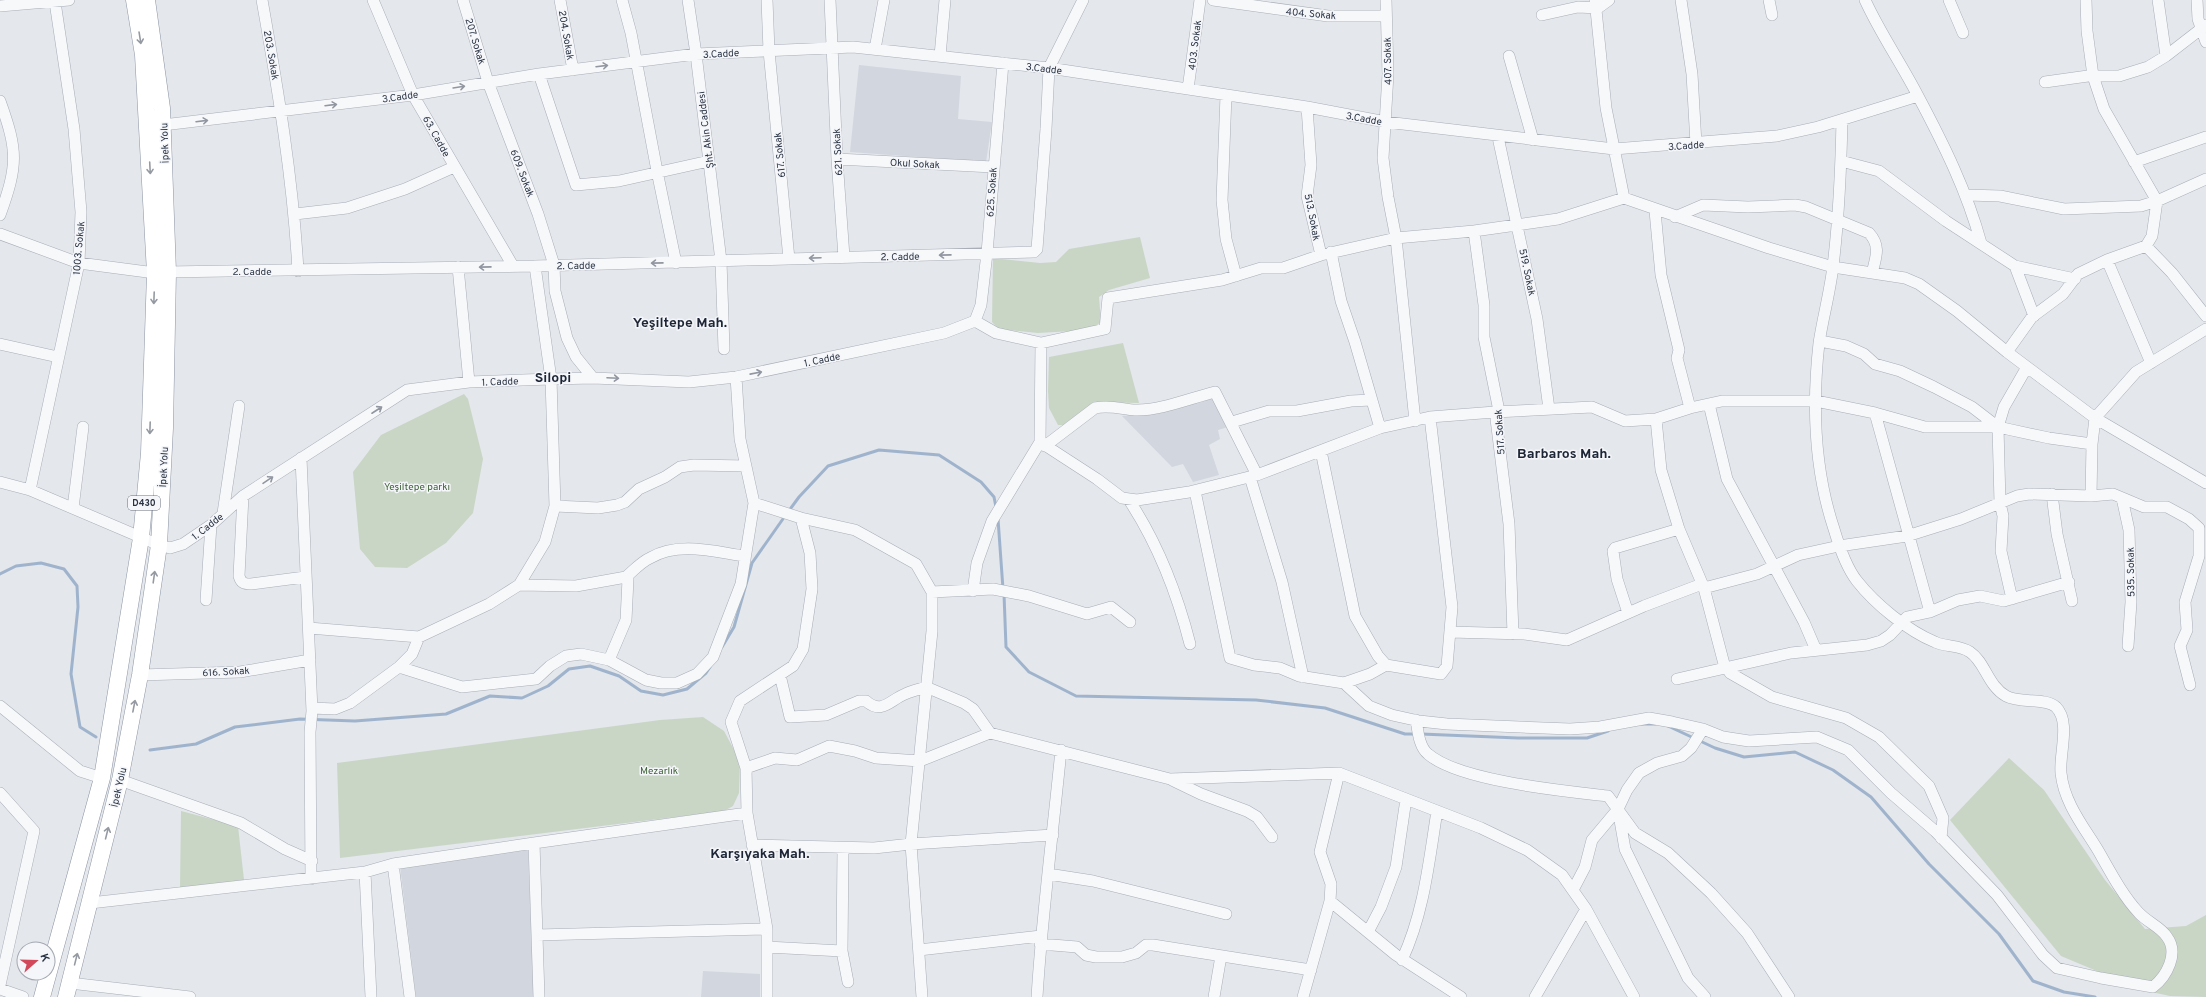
<svg xmlns="http://www.w3.org/2000/svg" width="2206" height="997" viewBox="0 0 2206 997" font-family="Overpass,sans-serif">
<rect width="100%" height="100%" fill="#e4e7ec"/>
<path fill="#d2d6de" d="M859 65 961 76 958 119 992 122 986 162 850 152Z
M1212 398 1228 427 1218 430 1220 439 1209 445 1219 475 1193 482 1183 464 1172 467 1122 416 1153 413Z
M528 850 534 997H416L400 866Z
M703 971 760 974V997H701Z"/>
<path fill="#c9d6c5" d="M1140 237 1150 278 1109 290 1099 297 1101 322 1091 330 1038 333 999 329 992 322 993 258 1040 263 1056 262 1069 249Z
M1123 343 1139 403 1094 402 1063 425H1058L1049 408 1048 391 1049 357Z
M464 394 468 399 483 459 473 513 446 543 407 568 375 567 360 549 353 472 381 435Z
M703 717 724 731 740 761 739 793 733 806 724 811 340 858 337 763 660 720Z
M2009 758 2044 790 2105 880 2145 929 2186 926 2206 915V997L2170 996 2142 990 2061 956 1950 820Z
M181 811 238 826 244 880 180 888Z"/>
<g fill="none" stroke-linecap="round" stroke-linejoin="round">
<path stroke="#9fb4cc" stroke-width="3" d="M788 512 799 497 828 466 879 450 939 455 981 482 994 497 996 507
M998 519 1003 589
M0 574 16 566 41 563 64 569 77 586 78 607 71 674 80 727 96 737
M1004 594 1006 647 1029 672 1076 696 1256 700 1325 708 1405 734H1415
M722 647 734 627 752 563 785 516
M1642 724H1655
M1668 726 1715 748 1744 757 1795 752 1833 770 1871 797 1929 864 1999 934 2033 981 2064 992 2095 997
M1421 734 1518 738H1587L1608 731
M150 750 196 744 235 727 300 719 355 721 446 714 490 696 522 698 548 686 569 669 590 666 619 676 641 691 663 695 687 689 706 673 710 667"/>
<defs>
<path id="minor" d="M262 0C278 90 293 179 298 271
M373 0 413 95 513 266
M463 0 488 82 538 214 554 265 555 291 567 338 576 357 593 378
M560 0 573 70
M622 0 631 33 657 171 676 263
M688 0 696 54 721 261 724 349
M767 0 769 51 789 259
M830 0 837 159 844 257
M1213 0 1328 16H1386
M1386 0 1388 74 1383 158 1388 197 1396 238 1415 421
M1595 0 1606 108 1624 198
M1681 0 1692 74 1696 144
M1769 0 1772 15
M1865 0C1880 33 1901 63 1918 96 1943 143 1967 191 1981 243
M1949 0 1963 33
M2158 0 2166 56
M2197 0 2198 19 2206 42
M0 6 69 0
M1542 15 1578 7 1598 8 1609 0
M875 49 884 0
M940 56 945 0
M1509 56 1533 140
M539 74 576 185 619 181 709 161
M2045 82 2088 76H2119L2148 67 2166 56 2206 25
M1188 89 1200 0
M1226 95 1222 200 1226 239 1236 276
M0 101C18 151 18 165 0 215
M1307 107 1311 165 1307 196 1321 255
M163 125 413 95 539 74 696 54 853 47 1049 68 1307 107 1386 122 1614 149 1777 136 1818 127 1918 96
M1498 137 1537 319 1549 409
M837 159 993 167
M1841 161 1879 171 1946 221 2015 266 2075 279
M2134 162 2206 137
M1967 195 2000 196 2064 209 2141 206 2157 201 2206 179
M295 214 347 208 405 189 454 167
M1675 217 1703 205 1748 207 1795 205 1806 207 1869 233C1881 246 1876 257 1872 273
M1474 231 1484 305V337L1499 411 1496 419 1509 524 1513 634
M0 234 79 263 155 273
M2146 246 2172 273 2206 316
M1331 252 1341 301 1355 342 1380 428
M2107 260 2151 363
M2015 266 2034 316
M458 267 469 382
M168 272 535 266 1034 252 1037 249 1046 129 1049 68 1083 0
M975 321 996 333 1041 343 1105 329 1108 298 1222 280 1261 268H1283L1321 255 1396 238 1474 231 1558 219 1624 198 1769 248 1833 267 1905 278 1919 284 1957 311 2007 352 2095 418 2206 483
M975 321 981 305 987 253 1003 63
M1820 341 1846 346 1864 354 1875 364 1900 371 1934 387 1972 407 1998 427
M0 344 58 357
M2007 352 2032 317 2063 294 2078 274 2107 260 2146 246 2152 236 2157 201 2104 109 2093 76 2087 31 2086 0
M1709 404 1727 479 1804 622 1816 650
M1690 408 1722 401H1816L1875 413 1925 427H1998L2049 438 2092 444
M1875 413 1930 612
M1656 419 1661 470 1679 529 1704 588 1724 664 1730 673 1772 697 1846 718 1879 737 1929 786 1943 818 1941 838
M1232 422 1269 411H1297L1351 401 1371 400
M1040 442 1097 479 1122 498 1137 500 1189 492 1257 475 1380 428 1430 417 1495 412 1592 407 1625 421 1656 419 1690 408 1677 358 1679 350 1661 275 1655 211
M1045 446 1095 408C1109 405 1122 409 1135 410 1159 411 1191 398 1215 392L1257 475
M1321 451 1355 616 1378 656 1386 665 1441 674 1447 666 1452 607 1430 417
M301 458 312 711 310 732 311 879
M1250 477 1282 582 1303 677
M0 482 30 490 159 545 170 548 183 544 211 525 243 496 407 390 469 382 551 379 593 378 689 382 736 377 944 333 975 321
M30 490 79 263 81 212 74 129 55 2
M1195 491 1230 658 1254 665 1280 668 1299 676 1344 683 1370 674 1386 665
M2052 494 2057 534 2072 601
M243 496 239 576C241 583 244 584 251 584L305 577
M2091 496 2092 444 2095 418 2136 372 2206 329
M2122 498 2129 530 2131 602 2128 646
M1129 500C1158 544 1177 593 1190 644
M754 503 801 518 855 530 866 536 916 564 932 592V631L911 844 922 997
M555 506 598 508 617 505 625 502 639 489 665 477 680 467 694 465 746 466
M73 508 83 427
M223 513 239 406
M626 577C633 571 641 562 650 558 679 541 715 552 745 556
M519 585 576 586 626 577 628 579 626 620 609 660
M1704 588 1757 574 1798 555 1839 546 1907 536 1961 519 2017 496 2029 494 2091 496 2113 494 2144 507H2167L2189 519 2199 528V556L2185 602 2187 630 2180 646 2190 685
M973 591 977 563 992 521 1040 442 1041 343
M932 592 993 589 1029 596 1087 614 1111 607 1130 622
M2012 599 2001 551 2003 516 2000 503 1998 427 2004 407 2027 367
M206 600 211 525
M1628 613 1617 579 1613 551 1615 548 1679 529
M309 628 419 637 489 604 519 585 545 542 555 506 551 379 535 266
M1450 632 1524 634 1567 640 1644 606 1702 584
M399 667 462 687 536 679 550 666 566 656 581 654 609 660 646 680 661 683H677L697 674 713 657 741 584 754 503 740 439 736 377
M140 675 240 672 310 660
M780 675 790 717 826 715 859 701H866C882 715 890 700 905 694 912 691 919 689 926 687L964 703 973 709 990 733 1170 779 1339 773 1481 828 1527 850 1562 875 1586 909 1634 997
M1677 679 1791 653 1867 645 1881 641 1890 635 1907 617 1930 612 1958 600 1980 596 2004 601 2069 582
M1344 683 1369 706 1392 715 1419 721 1447 724 1570 729 1600 727 1649 718 1672 722 1703 729 1723 737 1749 741 1817 737 1848 750 1891 793 1935 831 1997 895 2043 955 2057 968 2101 978 2153 987C2167 976 2179 953 2167 937 2161 927 2147 922 2139 913 2123 896 2111 873 2099 852 2084 827 2064 803 2061 773 2059 754 2071 722 2056 707 2045 697 2020 704 2006 696 1988 686 1985 662 1970 652 1960 645 1945 647 1935 642 1908 631 1875 604 1857 581 1846 567 1839 546 1834 529 1814 469 1812 406 1819 343 1823 317 1830 292 1833 266 1839 217 1841 168 1842 120
M0 706 80 771 102 778
M312 708 335 709 350 703 399 667 412 654 419 637
M1416 720C1418 731 1419 747 1428 754 1459 781 1564 791 1608 796L1635 833 1668 853 1711 893 1747 933 1789 997
M1703 729 1691 748 1682 756 1657 763 1639 773 1627 790 1618 809 1625 849 1688 978 1705 997
M746 768 775 758 797 760 829 746 855 751 876 758 920 761 990 733
M120 780 241 823 285 849 312 861
M1172 780 1201 794 1247 811 1257 817 1272 837
M0 793 34 831 0 985
M534 843 747 813
M752 845 874 848 911 844 1053 835
M843 849 842 951 848 982
M393 864 410 997
M365 872 371 997
M1048 874 1093 881 1226 914
M1573 890 1585 867 1592 840 1618 809
M1330 901 1396 955 1461 997
M90 903 365 872 393 864 534 843 539 997
M1368 932 1381 907 1396 867 1406 799
M537 935 767 929
M1040 944 1077 947 1086 955 1096 957H1122L1136 953 1146 945H1153L1311 970
M767 947 842 951
M919 950 1041 936
M1402 960C1424 913 1429 861 1437 811
M70 983 190 997
M0 989 23 997
M767 997V929L747 813 746 768 731 722 740 701 793 666 803 649 812 589 810 553 801 518
M1037 997C1042 914 1053 832 1061 750
M1214 997 1221 956
M1303 997 1330 901 1331 884 1320 852 1339 773
M1535 997 1586 909"/>
<path id="highway" d="M42 997 102 778 141 538 149 453 155 273 143 55 134 0
M66 997 120 780 140 675 159 545 165 428 168 272 162 108 147 0"/>
</defs>
<use href="#minor" stroke="#a9aeb7" stroke-width="12"/>
<use href="#highway" stroke="#8b94a3" stroke-width="17"/>
<use href="#minor" stroke="#f7f8fa" stroke-width="11"/>
<use href="#highway" stroke="#fff" stroke-width="16"/>
</g>
<defs><path id="oneway-shaft" d="M-6 0H5M1.5-3L5.5 0L1.5 3" fill="none" stroke-width="1.6" stroke-linecap="round" stroke-linejoin="round"/></defs>
<g stroke="#959aa2">
<use href="#oneway-shaft" transform="translate(140 38) rotate(81)"/>
<use href="#oneway-shaft" transform="translate(150 168) rotate(87)"/>
<use href="#oneway-shaft" transform="translate(154 298) rotate(92)"/>
<use href="#oneway-shaft" transform="translate(150 428) rotate(92)"/>
<use href="#oneway-shaft" transform="translate(154 577) rotate(-82)"/>
<use href="#oneway-shaft" transform="translate(134 706) rotate(-79)"/>
<use href="#oneway-shaft" transform="translate(107 833) rotate(-76)"/>
<use href="#oneway-shaft" transform="translate(76 959) rotate(-76)"/>
</g>
<g stroke="#9196a0">
<use href="#oneway-shaft" transform="translate(602 66) rotate(-7)"/>
<use href="#oneway-shaft" transform="translate(459 87) rotate(-9)"/>
<use href="#oneway-shaft" transform="translate(331 105) rotate(-7)"/>
<use href="#oneway-shaft" transform="translate(202 121) rotate(-7)"/>
<use href="#oneway-shaft" transform="translate(945 255) rotate(179)"/>
<use href="#oneway-shaft" transform="translate(815 258) rotate(178)"/>
<use href="#oneway-shaft" transform="translate(657 263) rotate(179)"/>
<use href="#oneway-shaft" transform="translate(485 267) rotate(179)"/>
<use href="#oneway-shaft" transform="translate(756 373) rotate(-11)"/>
<use href="#oneway-shaft" transform="translate(613 378) rotate(3)"/>
<use href="#oneway-shaft" transform="translate(377 410) rotate(-33)"/>
<use href="#oneway-shaft" transform="translate(268 480) rotate(-34)"/>
</g>
<g text-anchor="middle" stroke-width="3" stroke-linejoin="round" paint-order="stroke">
<rect fill="#f4f6f9" stroke="#676e7b" stroke-width="1" x="128" y="496" width="32" height="14" rx="3"/>
<g font-size="9" font-weight="bold" fill="#2b3445">
<text x="144" y="506">D430</text>
</g>
<g font-size="10" fill="#2b3445" stroke="#f4f6f9">
<text transform="translate(1311 13) rotate(5)" y="4">404. Sokak</text>
<text transform="translate(567 35) rotate(80)" y="4">204. Sokak</text>
<text transform="translate(476 41) rotate(73)" y="4">207. Sokak</text>
<text transform="translate(1194 45) rotate(-83)" y="4">403. Sokak</text>
<text transform="translate(721 53) rotate(-3)" y="4">3.Cadde</text>
<text transform="translate(272 55) rotate(80)" y="4">203. Sokak</text>
<text transform="translate(1387 61) rotate(-91)" y="4">407. Sokak</text>
<text transform="translate(1044 68) rotate(7)" y="4">3.Cadde</text>
<text transform="translate(400 96) rotate(-8)" y="4">3.Cadde</text>
<text transform="translate(1364 118) rotate(10)" y="4">3.Cadde</text>
<text transform="translate(705 130) rotate(-97)" y="4">Şht. Akin Caddesi</text>
<text transform="translate(437 136) rotate(61)" y="4">63. Cadde</text>
<text transform="translate(164 143) rotate(-92)" y="4">İpek Yolu</text>
<text transform="translate(1686 145) rotate(-4)" y="4">3.Cadde</text>
<text transform="translate(837 152) rotate(-93)" y="4">621. Sokak</text>
<text transform="translate(779 155) rotate(-96)" y="4">617. Sokak</text>
<text transform="translate(915 163) rotate(3)" y="4">Okul Sokak</text>
<text transform="translate(523 173) rotate(69)" y="4">609. Sokak</text>
<text transform="translate(991 192) rotate(-86)" y="4">625. Sokak</text>
<text transform="translate(1313 217) rotate(79)" y="4">513. Sokak</text>
<text transform="translate(78 248) rotate(-85)" y="4">1003. Sokak</text>
<text transform="translate(900 256) rotate(-1)" y="4">2. Cadde</text>
<text transform="translate(576 265) rotate(-1)" y="4">2. Cadde</text>
<text x="252" y="275">2. Cadde</text>
<text transform="translate(1528 272) rotate(78)" y="4">519. Sokak</text>
<text transform="translate(822 359) rotate(-12)" y="4">1. Cadde</text>
<text transform="translate(500 381) rotate(-2)" y="4">1. Cadde</text>
<text transform="translate(1499 432) rotate(-94)" y="4">517. Sokak</text>
<text transform="translate(163 467) rotate(-87)" y="4">İpek Yolu</text>
<text transform="translate(207 526) rotate(-38)" y="4">1. Cadde</text>
<text transform="translate(2130 572) rotate(-91)" y="4">535. Sokak</text>
<text transform="translate(226 671) rotate(-3)" y="4">616. Sokak</text>
<text transform="translate(118 787) rotate(-77)" y="4">İpek Yolu</text>
</g>
<g font-size="10" fill="#3f6138" stroke="#f4f6f9">
<text x="417" y="490">Yeşiltepe parkı</text>
<text x="659" y="774">Mezarlık</text>
</g>
<g font-size="14" font-weight="bold" fill="#1d2536" stroke="#f4f6f9">
<text x="680" y="327">Yeşiltepe Mah.</text>
<text x="553" y="382">Silopi</text>
<text x="1564" y="458">Barbaros Mah.</text>
<text x="760" y="858">Karşıyaka Mah.</text>
</g>
</g>
<g transform="translate(36 961) rotate(70)"><circle r="19" fill="#f4f6f9" stroke="#a4a8b1"/>
<path d="M0-3L7 15L0 10L-7 15Z" fill="#d1495b"/>
<text y="-6" font-size="11" font-weight="bold" text-anchor="middle" fill="#2b3445">K</text>
</g>
</svg>
